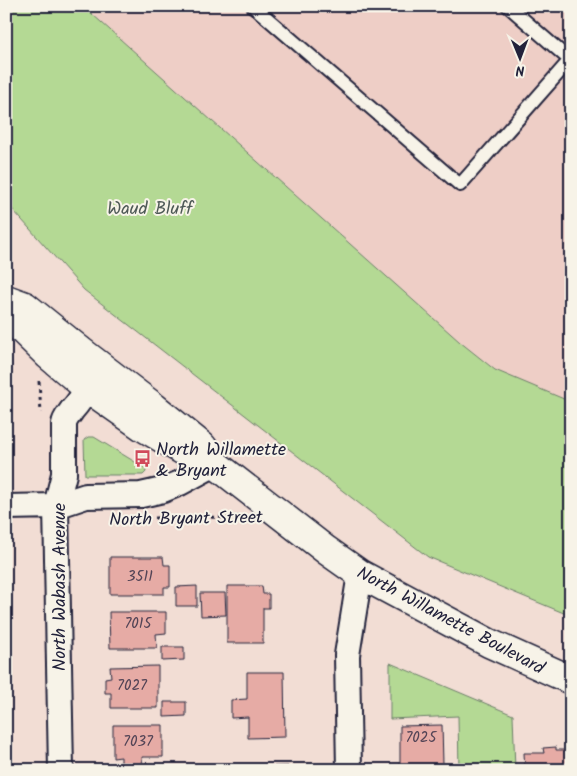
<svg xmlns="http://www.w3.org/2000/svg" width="577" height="776" viewBox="0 0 577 776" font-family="Kalam,sans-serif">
<rect width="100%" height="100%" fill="#f2ddd4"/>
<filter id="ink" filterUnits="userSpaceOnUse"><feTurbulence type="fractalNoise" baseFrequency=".02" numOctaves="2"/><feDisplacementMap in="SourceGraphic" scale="10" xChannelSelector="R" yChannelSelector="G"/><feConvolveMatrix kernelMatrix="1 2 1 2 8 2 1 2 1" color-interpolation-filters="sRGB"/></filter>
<g filter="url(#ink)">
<path fill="#eecec6" d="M83 6H571V414L519 389 460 342Z"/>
<path fill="#b4d994" stroke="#6b7e68" d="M6 6H83L460 342 495 370 571 402V616L428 557 84 290 6 202Z
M88 437H94L145 468 146 472 143 475H85L84 440Z
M390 663 513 715 515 770H459L458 716 390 719Z"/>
<path fill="#e6aba5" stroke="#22223b" d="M110 557H163L164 565H170V587H164V594H110Z
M197 586V606H176V587Z
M227 586H262L263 594H269V608H263V643H227Z
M200 593H225L226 615 201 616Z
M109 612H166V633L156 634 157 648H110Z
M162 647H184V660L162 661Z
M158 666V708H111V693H105V678L111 677 110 667Z
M247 672H284L285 737 248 738V717L231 718V700L247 699Z
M164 702H186V716L164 717Z
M113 725H163V757H142L143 770H121V757L113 758Z
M442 725 443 764 433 765V770H400V726Z
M556 747V750H571V770H525L524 753H544L543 748Z
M288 766V770H245V767Z"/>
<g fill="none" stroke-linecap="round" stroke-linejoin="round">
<defs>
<path id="service" d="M253 6 460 185 570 60
M508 6 571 61"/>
<path id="minor" d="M6 507 56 506 86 496 141 495 163 490 180 483 215 464
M61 770 56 506 64 474V424C65 418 69 415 72 410 84 397 88 387 85 369
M349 770 347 655 360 574"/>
<path id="secondary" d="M6 299 25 306 82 352 154 407 202 446 215 464 326 550 360 574 489 643 571 680
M6 307 11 319 48 355 86 387 143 427 197 459"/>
</defs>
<use href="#service" stroke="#22223b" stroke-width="16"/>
<use href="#minor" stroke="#22223b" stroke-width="28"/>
<use href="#secondary" stroke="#22223b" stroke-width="31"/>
<path stroke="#22223b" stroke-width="3" stroke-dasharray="4 4" stroke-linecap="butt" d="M39 381 41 413
M155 518 241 517"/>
<use href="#service" stroke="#f7f3e8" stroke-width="12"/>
<use href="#minor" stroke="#f7f3e8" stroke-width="24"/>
<use href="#secondary" stroke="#f7f3e8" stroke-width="28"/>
</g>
</g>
<defs>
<symbol id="bus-bare" viewBox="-9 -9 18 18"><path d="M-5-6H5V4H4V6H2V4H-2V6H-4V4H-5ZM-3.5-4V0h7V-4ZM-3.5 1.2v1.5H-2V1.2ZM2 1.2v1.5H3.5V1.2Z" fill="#d1495b" stroke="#f7f3e8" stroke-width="2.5" paint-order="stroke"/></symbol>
</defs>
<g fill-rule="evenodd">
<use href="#bus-bare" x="130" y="446" width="25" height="25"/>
</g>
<g text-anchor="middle" stroke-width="4" stroke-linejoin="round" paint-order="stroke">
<g font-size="15" fill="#534456">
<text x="140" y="581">3511</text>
<text x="138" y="628">7015</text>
<text x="132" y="690">7027</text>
<text x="421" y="742">7025</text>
<text x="138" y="746">7037</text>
</g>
<g font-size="18" fill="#4e5956" stroke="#f7f3e8">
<text x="150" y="214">Waud Bluff</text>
</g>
<g font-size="18" fill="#22223b" stroke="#f7f3e8" text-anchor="start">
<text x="156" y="455">North Willamette<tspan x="156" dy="21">&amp; Bryant</tspan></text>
</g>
<g font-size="18" fill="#22223b" stroke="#f7f3e8">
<text transform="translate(186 518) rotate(-1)" y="6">North Bryant Street</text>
<text transform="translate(59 587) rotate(-90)" y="6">North Wabash Avenue</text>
<text transform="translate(451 620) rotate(28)" y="6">North Willamette Boulevard</text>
</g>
</g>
<rect width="577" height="776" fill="none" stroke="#f7f3e8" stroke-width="25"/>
<rect x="12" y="12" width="552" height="751" fill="none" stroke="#22223b" stroke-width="2" filter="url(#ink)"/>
<g transform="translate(520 58) rotate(179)" stroke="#f7f3e8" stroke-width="4" paint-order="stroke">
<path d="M0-4L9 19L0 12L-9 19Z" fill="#22223b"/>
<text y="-8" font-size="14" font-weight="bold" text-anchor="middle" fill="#22223b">N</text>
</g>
</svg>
